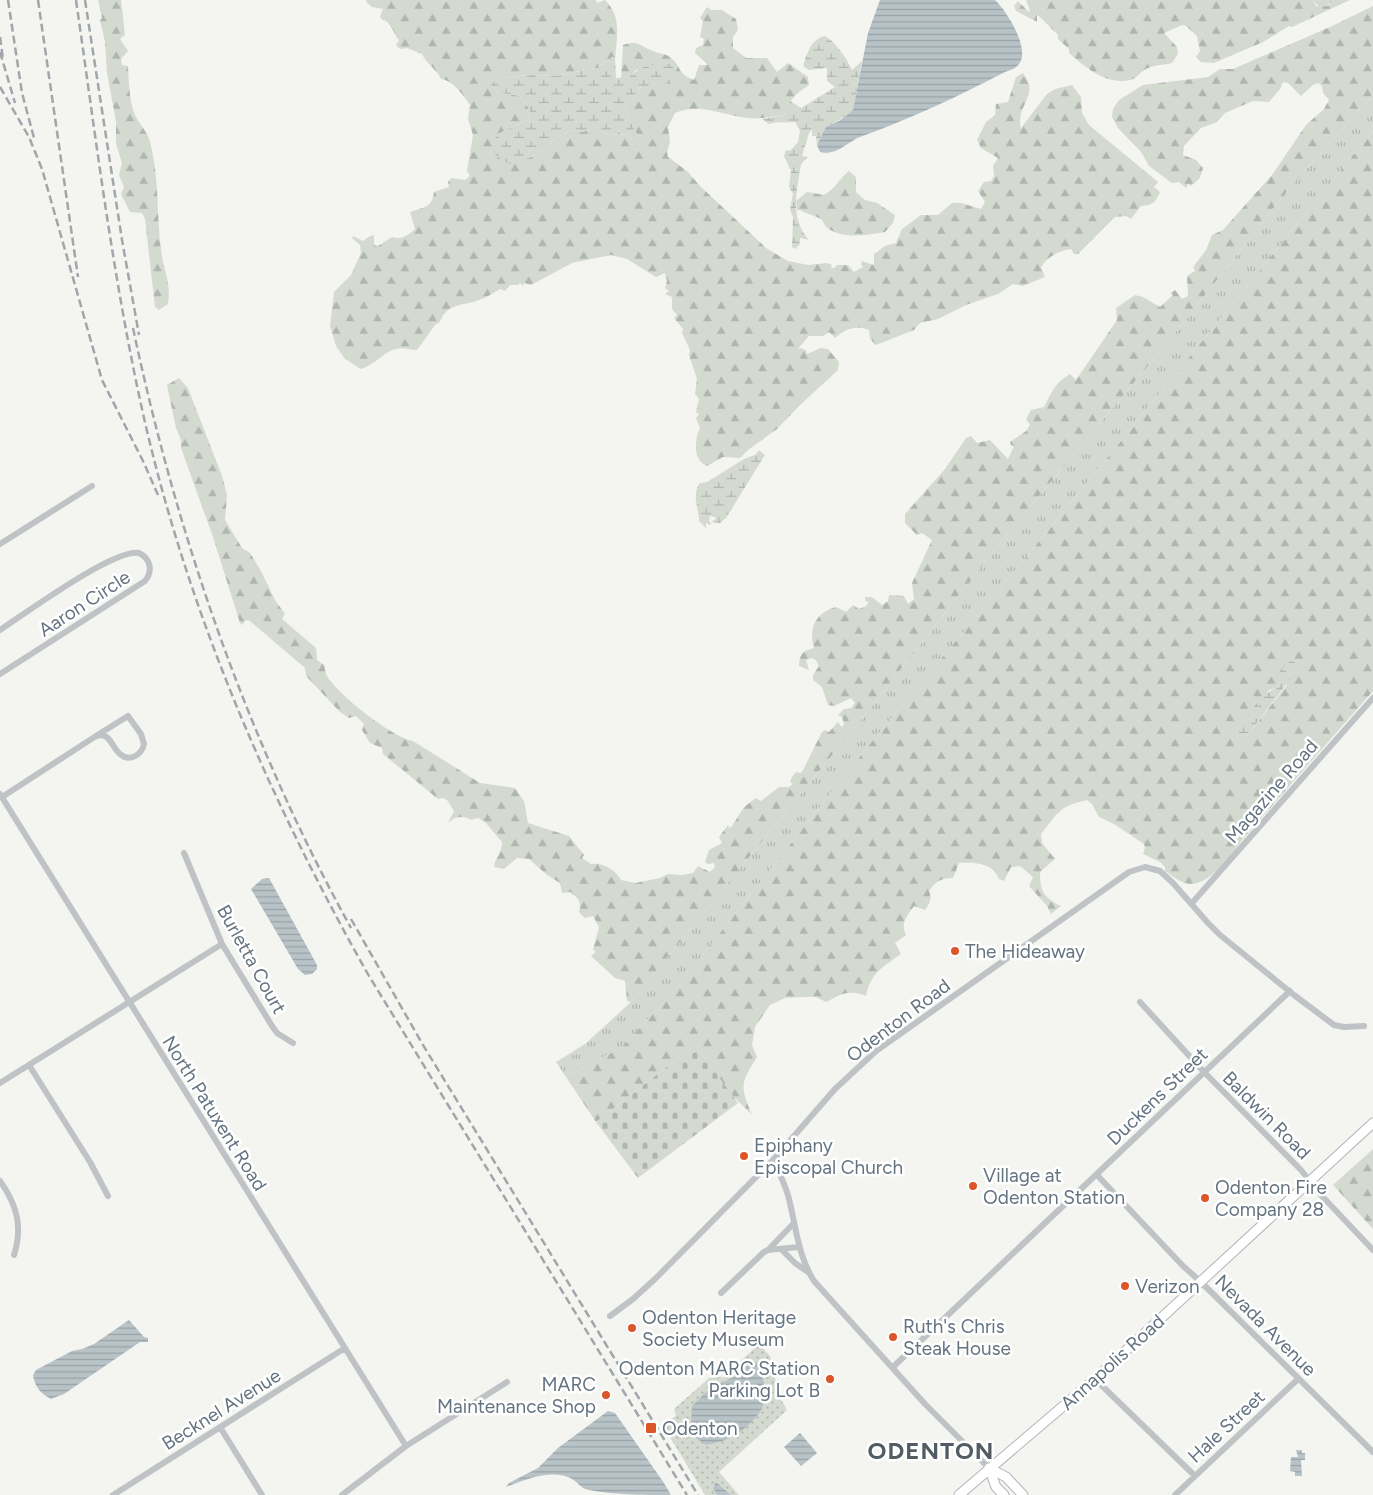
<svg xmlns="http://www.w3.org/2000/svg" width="1373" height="1495" viewBox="0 0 1373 1495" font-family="Figtree,sans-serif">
<defs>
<pattern id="grass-tufts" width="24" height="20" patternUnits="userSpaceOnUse" patternTransform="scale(1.25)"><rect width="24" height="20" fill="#d5dad1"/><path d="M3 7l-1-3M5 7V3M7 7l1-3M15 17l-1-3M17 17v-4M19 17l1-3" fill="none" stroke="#b0b5af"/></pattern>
<pattern id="forest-firs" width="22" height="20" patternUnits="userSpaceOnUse" patternTransform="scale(1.25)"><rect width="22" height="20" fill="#d5dad1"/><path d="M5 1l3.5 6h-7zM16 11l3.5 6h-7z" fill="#b0b5af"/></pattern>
<pattern id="wetland-marsh" width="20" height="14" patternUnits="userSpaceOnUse" patternTransform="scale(1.25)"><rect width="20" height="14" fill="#d5dad1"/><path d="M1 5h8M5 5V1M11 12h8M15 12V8" fill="none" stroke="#b0b5af"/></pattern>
<pattern id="cemetery-stones" width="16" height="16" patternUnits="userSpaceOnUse" patternTransform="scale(1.25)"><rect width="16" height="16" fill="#d5dad1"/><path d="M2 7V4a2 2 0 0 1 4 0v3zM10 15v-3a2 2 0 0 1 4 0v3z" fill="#b0b5af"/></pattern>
<pattern id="park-dots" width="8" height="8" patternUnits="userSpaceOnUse" patternTransform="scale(1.25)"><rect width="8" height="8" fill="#d5dad1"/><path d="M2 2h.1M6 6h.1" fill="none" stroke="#b0b5af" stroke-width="1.8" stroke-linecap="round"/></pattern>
<pattern id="water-rules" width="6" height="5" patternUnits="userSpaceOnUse" patternTransform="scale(1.25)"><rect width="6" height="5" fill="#b8c3c7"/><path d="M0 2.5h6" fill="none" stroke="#99a3a7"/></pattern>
</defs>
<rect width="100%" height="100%" fill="#f4f4f0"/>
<path fill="url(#grass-tufts)" d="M1373 95V131L1052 526 869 745 674 991 622 1047 566 1077 556 1062 585 1044 631 1002 864 716 1004 538 1162 349 1291 186Z"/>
<path fill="url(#forest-firs)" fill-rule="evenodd" d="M98 0H121L125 35 120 39 128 51 121 59 122 65 128 66C129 82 129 101 135 115 139 124 148 132 150 142 160 179 156 218 162 256 165 274 171 284 168 304L159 310 155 307 145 219 142 213 130 212 121 194 124 187 119 175 122 163 116 144V122L107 73 105 42 100 20 102 18Z
M367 0H596L597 3 605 0C622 17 617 36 615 58L612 57 596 68 555 76 530 75 498 78 496 92 520 96 530 110 528 120 498 134 532 157 561 135 574 130 582 132 593 129 608 134 629 135 637 149 645 151 624 109 642 86H660L637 69 629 77 621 78 623 45C641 40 638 46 653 51 659 54 666 53 671 58 682 67 677 74 694 80L699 65H708L695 53 696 48 703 45 704 39 700 37 703 21 700 18 707 7 711 10H722L736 19 738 30 733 37V48L746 58H767L777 72 788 63 808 77 809 85C795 94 791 99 784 115 769 117 755 120 741 117 718 113 698 103 675 113L668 127 670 142 667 152 668 157 687 171 700 186 766 248 788 261 808 265 827 263 832 265 831 268H834L837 265H848L854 272 863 267 861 265 862 261 874 265V254L885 246 896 243 902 229 921 215H938L952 203H961L981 209 985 202 978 191 984 182 991 181 994 176 993 166 998 158 981 148 977 140 986 122 995 115 996 104 1008 102 1016 77 1023 73C1025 76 1028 81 1029 84 1032 101 1016 109 1021 128L1047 94 1055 89 1072 85 1081 97 1082 113 1089 125 1158 182 1154 187 1160 192C1155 203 1153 205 1141 206L1131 219 1126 216 1115 217 1078 254H1074L1071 249C1059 251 1048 256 1041 267L1045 277 1023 286 1013 284 998 294 966 305 938 319 920 323 914 330 876 345 870 339 869 330C856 325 845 329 835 338L829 332 823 336H809L797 350 801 348 806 350 807 354 821 348 828 349 839 362 838 370 799 406 777 429 748 450 740 458 723 457 707 466C693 461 694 440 700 428L696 418 699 414 696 412 699 399 695 394 697 379 689 355 690 350 682 333 683 329 674 318 677 315 672 309V297L665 294 669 291 665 288 667 281 665 273 656 277 627 259 611 255 572 263 531 285 524 283 523 286 520 283 518 285H510L505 291 500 289C493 293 486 298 479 300 464 306 446 303 440 322L435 325 417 350C410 350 402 347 396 349 383 352 375 365 361 369L345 359 336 346 330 326 334 292 351 275 361 253 360 245 352 238 353 236 363 241 370 236 374 235V245L378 246 392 237C402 240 407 236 415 229L410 212C424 207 432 208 434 192L449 187 448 182 451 178 465 180 470 176 467 171 473 135 468 119 470 105C463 95 454 81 441 79 436 68 427 65 422 54L407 48 400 49 396 45 399 40C393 33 391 21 382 20L380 16 383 9 372 7 366 2Z
M1026 0H1313L1316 6H1328L1334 0H1350L1292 27 1289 26 1263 42 1214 63 1201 62 1196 57 1200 51 1197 36 1186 26 1182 25 1164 33 1177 47 1178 54 1172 63C1164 65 1153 65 1146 69 1140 72 1137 79 1130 80 1106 85 1086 68 1069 53V49L1058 39V35L1037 14V22L1016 11 1014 6 1018 1 1029 12 1030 10Z
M1373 6V95L1291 186 1162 349 1004 538 864 716 631 1002 627 1001 625 981 615 978 591 956 596 952 593 950 599 927 593 916 585 918 579 912C582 902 579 899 570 892L562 893 560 883 547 875 529 859 517 858 504 869 494 867C495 857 502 854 502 842L485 822 478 818 471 820C464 815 454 816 448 823L454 811 447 800 442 798 438 799 383 754 382 748 370 743 362 730 364 724 356 716 349 718 340 712 306 676 305 668 250 621 246 620 242 625 240 623 213 537 181 448V440L176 428 167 385 179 378 188 388 222 476 227 495 225 520 242 548 250 553 261 571 275 600 285 614 282 619 316 648 317 660 324 665C325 668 325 673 327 676 337 694 393 738 413 741L480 783 515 788 524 801 528 823 569 836 584 855 582 858 591 864C602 862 616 870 621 880L635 883 660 878 668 874 682 875 693 873 698 866 710 872 715 867 714 863 708 864 705 862 709 850 722 843 719 837 728 825 729 828 732 826 744 807 756 798 761 801 779 787H789L793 784 790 782 792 777 796 772 801 773 803 770 822 732 825 730 829 732 838 722 842 727 844 724 842 717 838 715 844 709 851 708 855 703 851 698 834 706 828 705 822 687 813 680V675L819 666 816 660 811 658 806 660 809 670 799 666C800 654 802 651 814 648 808 628 816 612 836 607L846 612 853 605 859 609 866 606 869 602 865 601V597H872L882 605 888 601 889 595 904 596 908 604 914 599 912 583 932 540 922 533 917 535 905 523V514L945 469 966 438 971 436 977 443 990 440 1008 459 1014 446 1011 445 1010 442 1026 431 1030 425 1026 419 1031 410 1044 407C1052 392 1055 383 1070 374L1076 380 1117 320 1116 308 1135 295 1143 297 1160 307 1172 296 1173 295 1170 293 1175 290 1182 299 1188 296 1187 276 1195 271 1193 267 1206 250 1212 235 1223 230 1246 204 1272 175 1306 125 1324 109 1329 100 1323 93 1322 86 1318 83 1313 85 1301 96 1288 83 1283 82 1280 89 1269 102 1253 101 1225 113 1217 122 1201 128 1184 146 1183 155 1196 160 1203 168 1200 178 1191 186 1188 184 1186 188 1179 182 1172 183 1149 166 1141 152 1118 128 1112 117 1113 109 1119 100 1143 85 1208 77 1220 69H1233L1330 27Z
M1373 131V691L1242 840C1231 855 1207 890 1185 883 1178 881 1171 875 1165 871V867L1160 862 1143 854 1145 848 1144 844 1114 824 1099 817 1092 804 1087 800C1059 806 1058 813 1041 834L1042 843 1055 859 1040 872C1040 891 1044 898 1061 906L1051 914 1047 906 1029 886 1033 877 1020 866 1011 867 1004 881 999 879C993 863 975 862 959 863L953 878C941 878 936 881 929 891 932 899 930 903 925 910L914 906C907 916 900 923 906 935L895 943 901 954C883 967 871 972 866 996 848 989 841 994 826 1002L816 997H801L785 998 770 1005 755 1027 752 1045 757 1057C740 1084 740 1086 752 1115L730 1093 695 1045 596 1122 566 1077 622 1047 674 991 869 745 1052 526ZM1280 682 1287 685 1245 738 1240 741 1269 690 1278 687Z
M849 171 856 177V192L865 200 877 203 895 215 893 223 885 232C867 235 842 240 826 227 824 225 824 222 822 220 817 216 807 214 800 210H797L796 201 807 192 824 195C835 189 839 179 849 171Z
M1373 1149V1229L1333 1185Z"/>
<path fill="url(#wetland-marsh)" d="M1313 0H1334C1326 8 1319 10 1313 0Z
M825 36C837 43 846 58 852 70L862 61 853 110C839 121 824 127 817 145L816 136H812V129L809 133 802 156 808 157 801 164C797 192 789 217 809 240L800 238V244L795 249 792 247 793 217 790 210 793 194 789 187 791 171 784 156 786 150 790 151 798 142 800 131 795 122C785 123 778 121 769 124L762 119 784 115 790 101 801 108 835 87 827 81V68L809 70 803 66C808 52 810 40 825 36Z
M612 57 615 58 616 78 629 77C641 65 653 64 669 64L674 68 673 81 660 86H642L624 109 645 150 642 152 637 149 629 135 608 134 593 129 582 132 574 130 561 135 532 157 509 164 495 155 493 141 498 134 528 120 530 110 520 96 496 92 490 86 498 78 530 75 555 76 596 68Z
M759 450 765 455 726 518 720 523 711 522 717 518 710 516 709 521 711 523 710 525 706 523V528L699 521C699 508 691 495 700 483L707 482 744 459 755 455Z
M1292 660 1295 663V673L1245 738 1240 742 1238 734C1247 716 1258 695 1278 687L1280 682 1277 675 1286 663Z"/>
<path fill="url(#cemetery-stones)" d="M695 1045 738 1103 638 1178 596 1122Z"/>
<path fill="url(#park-dots)" d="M759 1344 770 1356 774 1369 777 1392 787 1410 719 1472 739 1495H705L662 1424 676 1416 674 1409 716 1372 722 1378Z"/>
<path fill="url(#water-rules)" d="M880 0H995C1006 10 1031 49 1019 64 1015 70 1009 70 1003 73 959 96 914 117 868 134 863 136 858 137 854 140 842 147 835 155 820 152L817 145 826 127 839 121 853 110 868 33Z
M269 878 317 965V969L312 974 305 975 298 969 251 889 262 879Z
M129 1320 144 1337 148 1338V1342H140L64 1394 51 1399C40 1393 35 1387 33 1375L36 1370 72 1351 82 1349 94 1344Z
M753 1362 759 1363C763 1377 767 1392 763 1406 761 1414 743 1431 736 1435 727 1440 716 1443 706 1445L696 1438 691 1423 692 1406 706 1392 718 1384 726 1381Z
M608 1411 615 1413 664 1483 671 1495C643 1495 617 1495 589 1490 581 1489 577 1481 570 1478 550 1469 525 1480 506 1487L509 1483 538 1468 558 1448Z
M800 1433 817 1453 801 1466 784 1447Z
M1296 1450H1302V1453H1305V1460H1301L1302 1476H1295V1472L1290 1471 1291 1457H1298Z
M716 1482 731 1495H717L713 1488Z"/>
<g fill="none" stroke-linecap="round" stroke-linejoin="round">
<defs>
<path id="secondary" d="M989 1468 1006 1477 1023 1495
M989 1468 996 1487 1004 1495
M959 1495 1095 1379 1373 1123"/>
</defs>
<use href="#secondary" stroke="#b2b6ba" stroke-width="11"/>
<path stroke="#bfc3c6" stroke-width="6" d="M0 544 92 486
M0 630C26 613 113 549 139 553 151 559 153 571 145 581L0 674
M0 794 406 1446
M2 797 96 736C111 732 111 747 120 754 130 763 142 754 144 744L141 734 128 716 96 736
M184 853 222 944 272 1026 277 1033 293 1043
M1192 903 1373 698
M1140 1002 1204 1072 1301 1170 1321 1195 1373 1250
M29 1065 90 1162 108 1196
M0 1083 222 944
M773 1160C779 1172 786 1186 789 1199 796 1227 798 1256 814 1281L925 1404 989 1468
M1097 1175 1183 1266 1201 1282 1373 1452
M0 1181C17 1205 23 1227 14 1255
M781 1249 795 1263 808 1272
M768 1250 794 1223
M721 1293 764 1252 768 1250 799 1247
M610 1316 633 1299 655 1279 773 1160 835 1089 876 1051 1129 872 1145 867 1160 871 1173 883 1208 923 1220 935 1294 995 1334 1025 1344 1027 1364 1026
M893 1367 1290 991
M1095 1379 1195 1476
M220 1427 262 1495
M113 1495 345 1348
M342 1495 406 1446 507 1382
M1175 1495 1298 1379"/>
<use href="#secondary" stroke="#fff" stroke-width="9"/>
<path stroke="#a0a6ab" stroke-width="2.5" stroke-dasharray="8 4" stroke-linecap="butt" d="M8 0 22 93 34 138
M38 0 78 277
M76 0C96 139 113 280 144 418 189 615 270 801 369 976L687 1495
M85 0 122 240 139 335
M0 37 3 59
M0 52 15 103
M0 87 29 137 42 169 102 380 143 461 158 495
M133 328C177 536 248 742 351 928
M351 919 423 1045 698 1495"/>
</g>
<g fill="#db5528" stroke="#fff" stroke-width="2">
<circle cx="955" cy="951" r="5"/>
<circle cx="744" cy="1156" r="5"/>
<circle cx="973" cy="1186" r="5"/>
<circle cx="1205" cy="1198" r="5"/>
<circle cx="1125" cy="1286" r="5"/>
<circle cx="632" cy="1328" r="5"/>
<circle cx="893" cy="1337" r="5"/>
<circle cx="830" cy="1379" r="5"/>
<circle cx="606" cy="1395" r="5"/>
<rect x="645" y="1422" width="12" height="12" rx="2.5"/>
</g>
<g text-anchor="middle" stroke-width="5" stroke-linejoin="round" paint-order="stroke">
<g font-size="19" fill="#647380" stroke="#fff">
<text transform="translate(84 603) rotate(-33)" y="7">Aaron Circle</text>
<text transform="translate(1271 791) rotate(-49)" y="7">Magazine Road</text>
<text transform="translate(252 959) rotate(61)" y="7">Burletta Court</text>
<text transform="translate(898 1020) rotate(-37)" y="7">Odenton Road</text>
<text transform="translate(1157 1096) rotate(-44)" y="7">Duckens Street</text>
<text transform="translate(215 1113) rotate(58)" y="7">North Patuxent Road</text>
<text transform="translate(1267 1115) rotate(45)" y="7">Baldwin Road</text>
<text transform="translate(1266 1325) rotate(45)" y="7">Nevada Avenue</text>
<text transform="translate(1112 1362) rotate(-42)" y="7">Annapolis Road</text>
<text transform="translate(221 1409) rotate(-32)" y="7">Becknel Avenue</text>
<text transform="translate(1226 1426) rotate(-43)" y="7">Hale Street</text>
</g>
<g font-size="19" fill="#647380" stroke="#fff" text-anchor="start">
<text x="965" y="958">The Hideaway</text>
<text x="754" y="1152">Epiphany<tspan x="754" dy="22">Episcopal Church</tspan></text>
<text x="983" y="1182">Village at<tspan x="983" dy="22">Odenton Station</tspan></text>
<text x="1215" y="1194">Odenton Fire<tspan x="1215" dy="22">Company 28</tspan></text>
<text x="1135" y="1293">Verizon</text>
<text x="642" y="1324">Odenton Heritage<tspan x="642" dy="22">Society Museum</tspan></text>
<text x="903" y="1333">Ruth's Chris<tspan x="903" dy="22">Steak House</tspan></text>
<text x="820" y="1375" text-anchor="end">Odenton MARC Station<tspan x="820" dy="22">Parking Lot B</tspan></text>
<text x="596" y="1391" text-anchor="end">MARC<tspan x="596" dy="22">Maintenance Shop</tspan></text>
<text x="662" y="1435">Odenton</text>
</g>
<g font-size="24" font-weight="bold" letter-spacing="1" fill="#515c65" stroke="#fff">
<text x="931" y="1459">ODENTON</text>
</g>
</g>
</svg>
